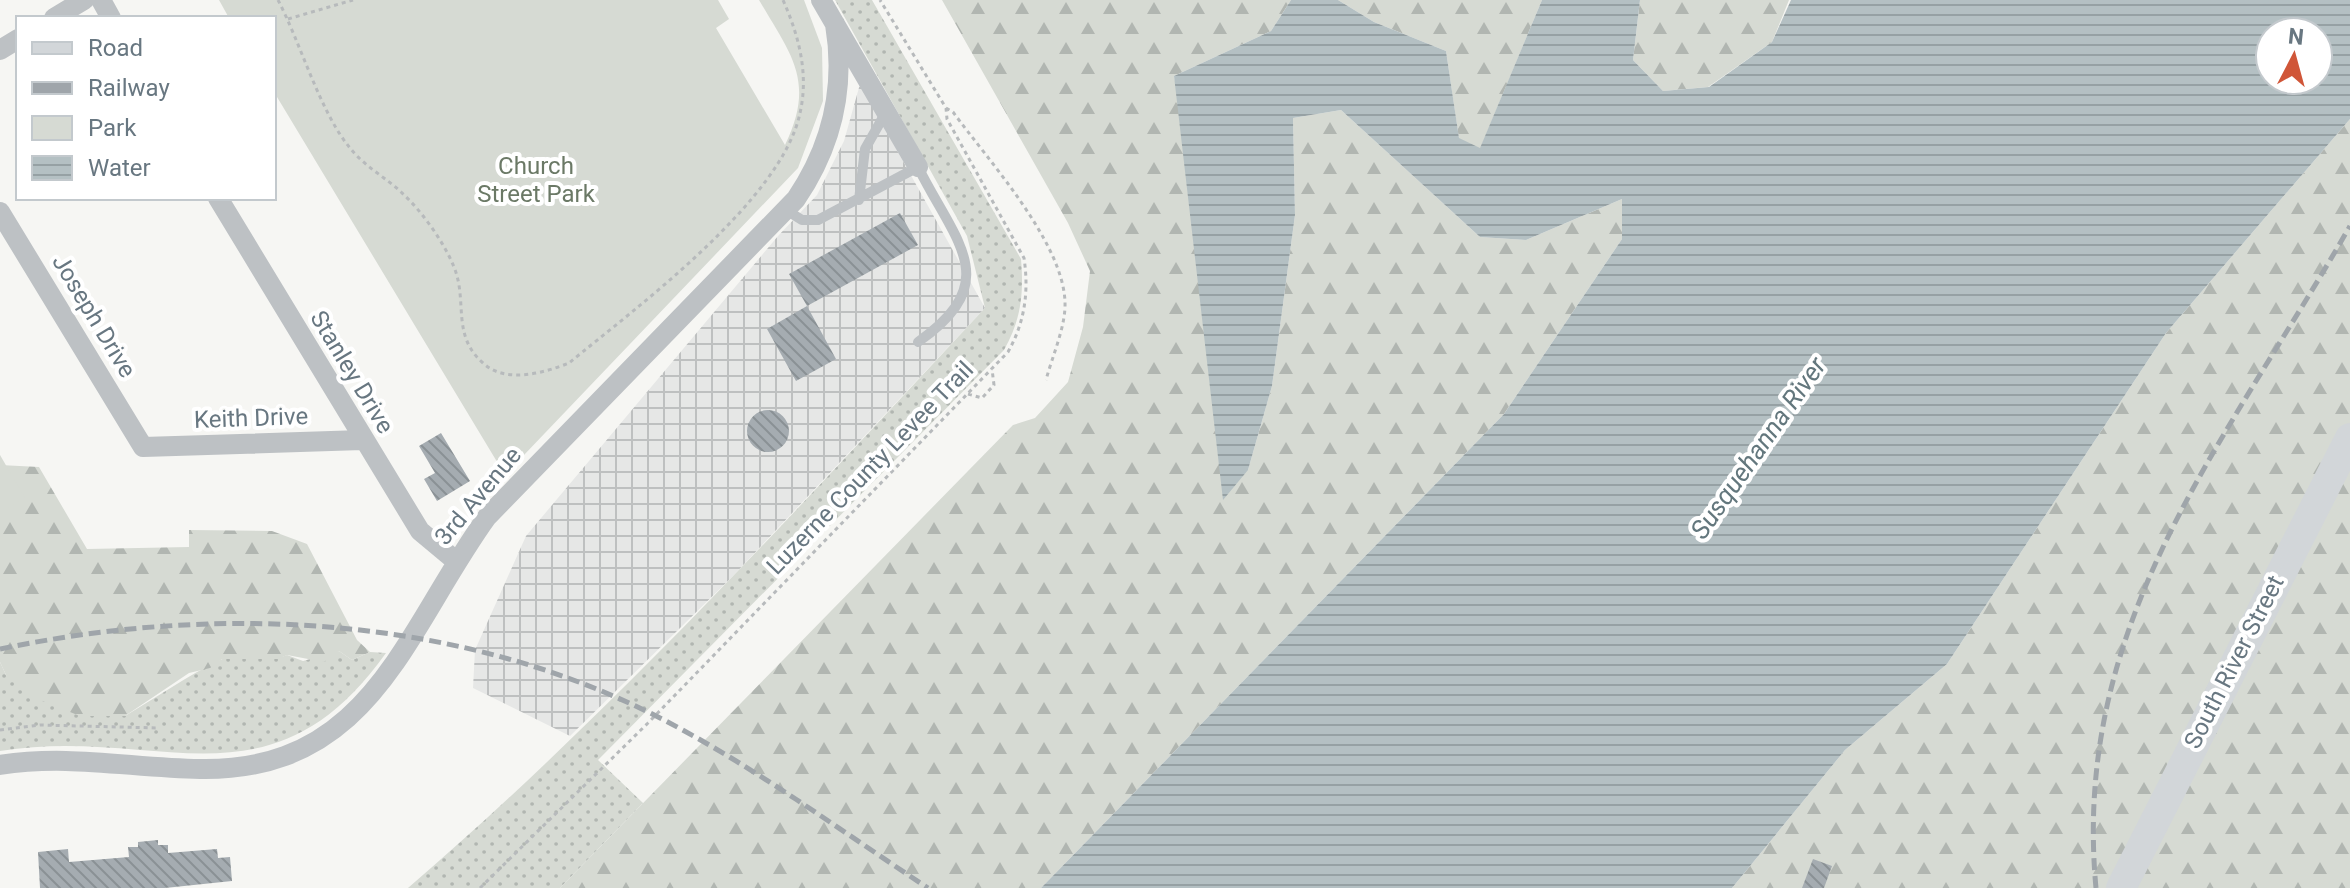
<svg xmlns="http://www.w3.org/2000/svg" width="2350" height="888" viewBox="0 0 2350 888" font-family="Roboto,sans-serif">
<defs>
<pattern id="industrial-grid" width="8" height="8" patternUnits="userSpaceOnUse" patternTransform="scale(2)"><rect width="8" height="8" fill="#e6e7e6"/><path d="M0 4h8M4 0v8" fill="none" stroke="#bec0c0"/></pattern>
<pattern id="grass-dots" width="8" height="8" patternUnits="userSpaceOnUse" patternTransform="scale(2)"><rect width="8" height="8" fill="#d6dad3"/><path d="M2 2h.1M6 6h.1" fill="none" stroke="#b1b6b1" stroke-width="1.8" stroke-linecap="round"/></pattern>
<pattern id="forest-firs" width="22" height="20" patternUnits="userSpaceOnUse" patternTransform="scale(2)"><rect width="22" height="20" fill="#d6dad3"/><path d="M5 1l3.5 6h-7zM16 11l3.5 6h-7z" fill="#b1b6b1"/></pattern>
<pattern id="water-rules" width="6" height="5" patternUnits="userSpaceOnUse" patternTransform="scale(2)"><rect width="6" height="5" fill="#b4c0c3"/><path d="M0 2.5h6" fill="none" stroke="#96a1a4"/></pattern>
<pattern id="building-back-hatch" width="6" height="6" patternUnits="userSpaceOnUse" patternTransform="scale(2)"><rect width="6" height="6" fill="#a5acb1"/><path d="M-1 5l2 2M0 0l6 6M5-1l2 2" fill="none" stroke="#8a9195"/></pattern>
</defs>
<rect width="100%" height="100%" fill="#f6f6f3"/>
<path fill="url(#industrial-grid)" d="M860 84 985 308 731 578 570 736 473 688 475 650 526 536 778 236 817 195 844 141Z"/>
<path fill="url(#grass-dots)" d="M835 0H872L1021 259C1024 294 1021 320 1004 350L598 760 643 803 560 888H408C614 711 799 507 985 308L967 236Z
M339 651 352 660 370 652 386 653C270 816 157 725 0 751V662L6 675 125 716C157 697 187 676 220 660 239 650 268 664 287 655L303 661Z"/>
<path fill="url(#forest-firs)" d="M942 0H1291L1271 31 1174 76 1248 470 1272 386 1295 215 1293 118 1341 110 1480 237 1526 240 1622 199V239L1504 414 1041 888H560L1013 425 1035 418 1068 382 1083 327 1090 271 1068 223Z
M1338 0H1542L1480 149 1459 139 1446 51 1374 22Z
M1640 0H1789L1772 42 1708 87 1663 91 1633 60Z
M2350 119V888H1732L1845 750 1947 664 2166 333Z
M0 465 39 467 87 549 189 547V530L272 531 307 544 357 640 370 652 352 660 339 651 324 662 287 655 278 659H222L210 668 189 673 125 716H80L30 696 6 675 0 662Z"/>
<path fill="#d6dad3" d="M219 0H718L729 19 716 28 785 145C816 81 791 55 759 0H804L822 48 823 101 798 168 505 475 274 92V18H229Z
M0 455 25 498 0 513Z"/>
<path fill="url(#water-rules)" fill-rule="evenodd" d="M1291 0H1338L1374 22 1446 51 1459 138 1480 148 1542 0H1640L1633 60 1663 91 1709 87 1772 42 1791 0H2350V119L2166 333 1947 664 1845 750 1732 888H1041L1504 414 1622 239V199L1526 240 1480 237 1341 110 1293 118 1295 215 1272 386 1248 470 1223 500 1174 76 1271 31ZM2270 32H2318V80H2270Z"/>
<path fill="url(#building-back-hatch)" d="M900 213 918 245 807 306 789 274Z
M807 306 836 359 796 381 767 329Z
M747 431a21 21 0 1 1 42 0a21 21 0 1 1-42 0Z
M441 433 470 481 437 501 424 479 435 473 419 446Z
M158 840V845H168V853L217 849 218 858 230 857 232 881 165 888H40L38 852 68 849 69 862 129 857 128 847H138V842Z
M1813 859 1832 866 1824 888H1802Z"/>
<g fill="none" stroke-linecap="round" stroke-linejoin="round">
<path stroke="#b7babc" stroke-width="3" stroke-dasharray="4 4" stroke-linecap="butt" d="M278 0C301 44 320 112 350 148 364 166 385 177 401 192 421 210 444 242 454 267 468 301 451 335 483 363 505 384 544 373 569 363 637 307 782 200 800 113 809 74 799 36 783 0
M288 19 353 0
M946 108 953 112C988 160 1063 242 1065 302 1066 326 1052 357 1046 380
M968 394 982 398 994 385 992 369
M0 730 40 725 159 728
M480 888 648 723 1008 352C1025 322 1029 291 1024 258L947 119 946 108 880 0"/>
<path stroke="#bdc1c4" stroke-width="10" d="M859 200 865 149 886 112
M786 210 802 220H818L918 167C955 242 1005 281 918 342"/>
<path stroke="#bdc1c4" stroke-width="20" d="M101 0 111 18
M821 0 918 167
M54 18 84 0
M0 50 18 39
M218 198 420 531 456 561
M0 212 143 447 362 440
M0 765C68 754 132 768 200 769 371 772 404 632 487 517L796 199C832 146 846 89 835 24"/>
<path stroke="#d2d6d9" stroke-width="30" d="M2121 888 2350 438"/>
<path stroke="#9fa5aa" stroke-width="5" stroke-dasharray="12 6" stroke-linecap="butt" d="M0 649C220 603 460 615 662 719 755 767 841 831 928 888
M2096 888C2071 622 2226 443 2350 226"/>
</g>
<g text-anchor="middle" stroke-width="8" stroke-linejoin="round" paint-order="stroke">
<g font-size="24" fill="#6b7966" stroke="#fff">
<text x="536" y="174">Church<tspan x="536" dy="28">Street Park</tspan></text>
</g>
<g font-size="24" fill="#687781" stroke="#fff">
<text transform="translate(94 316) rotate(59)" y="8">Joseph Drive</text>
<text transform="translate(352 372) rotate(59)" y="8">Stanley Drive</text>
<text transform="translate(251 418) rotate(-2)" y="8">Keith Drive</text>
<text transform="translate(870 468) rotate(-46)" y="8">Luzerne County Levee Trail</text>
<text transform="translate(478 496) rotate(-50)" y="8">3rd Avenue</text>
<text transform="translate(2234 662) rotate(-63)" y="8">South River Street</text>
</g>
<g font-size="26" font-style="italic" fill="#63777d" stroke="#fff">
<text transform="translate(1758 448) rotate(-55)" y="9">Susquehanna River</text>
</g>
</g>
<rect x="16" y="16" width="260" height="184" fill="#ffffff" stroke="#c3c9cd" stroke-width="2"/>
<rect x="32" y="42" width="40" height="12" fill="#d2d6d9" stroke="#c3c9cd" stroke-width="2"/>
<text x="88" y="56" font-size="24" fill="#687781">Road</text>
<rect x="32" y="82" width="40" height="12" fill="#9fa5aa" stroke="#c3c9cd" stroke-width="2"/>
<text x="88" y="96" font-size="24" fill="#687781">Railway</text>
<rect x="32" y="116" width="40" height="24" fill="#d6dad3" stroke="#c3c9cd" stroke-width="2"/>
<text x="88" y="136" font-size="24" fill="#687781">Park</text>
<rect x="32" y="156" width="40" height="24" fill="url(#water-rules)" stroke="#c3c9cd" stroke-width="2"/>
<text x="88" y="176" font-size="24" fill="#687781">Water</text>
<g transform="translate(2294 56) rotate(6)"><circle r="38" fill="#ffffff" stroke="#c3c9cd" stroke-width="2"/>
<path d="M0-6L14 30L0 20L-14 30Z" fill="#d05638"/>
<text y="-12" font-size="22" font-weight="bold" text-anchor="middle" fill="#687781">N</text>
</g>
</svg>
